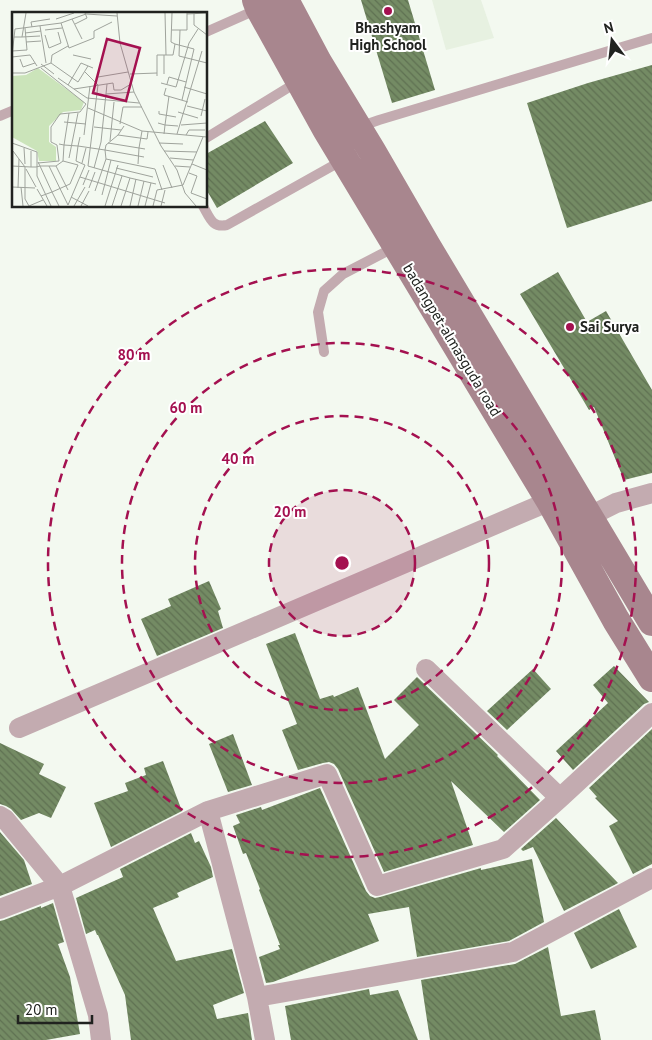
<svg xmlns="http://www.w3.org/2000/svg" width="652" height="1040" viewBox="0 0 652 1040" font-family="'PT Sans',sans-serif">
<defs>
<pattern id="building-back-hatch" width="6" height="6" patternUnits="userSpaceOnUse" patternTransform="scale(1.25)"><rect width="6" height="6" fill="#748b64"/><path d="M-1 5l2 2M0 0l6 6M5-1l2 2" fill="none" stroke="#5f7152"/></pattern>
</defs>
<rect width="100%" height="100%" fill="#f3f9f0"/>
<path fill="#e7f1e1" d="M432 0H481L494 38 446 50Z"/>
<path fill="url(#building-back-hatch)" d="M361 0H408L435 90 392 103Z
M652 65V201L567 228 527 103 588 83Z
M265 121 293 163 217 208 206 189V154Z
M558 272 587 322 606 311 652 390V473L624 480 594 407 589 410 520 294Z
M209 581 221 609 218 611 223 628 157 656 141 619 171 606 168 599Z
M295 633 320 699 333 695 334 697 358 687 385 759 419 725 394 700 417 677 498 755 497 756 540 800 504 832 451 781 473 845 384 872 338 769 334 764 329 762 323 763 298 770 282 730 297 724 266 644Z
M614 666 649 702 644 704 573 770 556 751 608 703 593 685Z
M533 669 551 689 507 730 487 711Z
M652 729V864L633 874 609 826 618 821 595 798 597 797 589 788Z
M233 734 252 785 228 792 209 744Z
M0 743 44 764 39 774 66 787 51 818 39 813 21 820 11 809 6 806 0 804Z
M163 761 182 811 111 847 94 803 128 791 125 783 146 775 144 768Z
M320 788 366 891 370 896 375 898 380 897 481 868V870L532 859 544 922 509 941 417 957 409 907 368 914 379 941 273 982 266 983 259 957 280 949 278 945H280L259 890 260 889 246 853 243 854 233 826 240 823 236 815 261 807 262 810Z
M556 818 618 883 564 911 533 847 523 851 521 849Z
M0 832 24 860 32 884 0 896Z
M191 833 195 843 199 841 211 867 213 877 177 893 179 897 153 908 176 961 232 949 244 993 213 1005 217 1019 248 1013 252 1040H131L125 995 98 935H97L95 930 86 934 76 898 123 877 120 869Z
M53 903 64 942 58 944 70 977 80 1034 46 1040H0V921L4 920 41 906V908Z
M619 909 637 947 591 969 574 933Z
M548 947 561 1016 595 1010 601 1040H430L421 980 515 964Z
M369 989 370 995 398 990 418 1040H291L285 1006Z"/>
<g fill="none" stroke-linecap="round" stroke-linejoin="round">
<path stroke="#c3abb0" stroke-width="10" d="M206 32 258 9
M0 116 14 110
M359 127 379 120 652 38
M206 138 299 81
M203 206C210 218 212 228 227 225L343 160
M324 352 318 312 324 291 343 274 395 247"/>
<path stroke="#c3abb0" stroke-width="20" d="M588 517 616 503 652 493
M426 669 560 798
M19 728 550 501
M208 811 257 997 265 1040
M0 816 5 819 60 886 98 1015 101 1040
M0 909 60 886 208 811 327 774 377 886 503 849 560 798 652 713
M257 997 513 952 652 878"/>
<path stroke="#a8868e" stroke-width="28" d="M256 0 259 8 326 129 550 501 616 620 652 678
M285 0 318 62 372 151 427 246 652 622"/>
</g>
<circle cx="342" cy="563" r="73" fill="#a41150" fill-opacity=".12"/>
<g fill="none" stroke="#a41150" stroke-width="2.5" stroke-dasharray="9 6">
<circle cx="342" cy="563" r="73"/>
<circle cx="342" cy="563" r="147"/>
<circle cx="342" cy="563" r="220"/>
<circle cx="342" cy="563" r="294"/>
</g>
<g fill="#a41150" stroke="#fff" stroke-width="2">
<circle cx="388" cy="11" r="5"/>
<circle cx="570" cy="327" r="5"/>
</g>
<g text-anchor="middle" stroke-width="4" stroke-linejoin="round" paint-order="stroke">
<g font-size="15" font-weight="bold" fill="#20221f" stroke="#fff">
<text x="388" y="33">Bhashyam<tspan x="388" dy="17">High School</tspan></text>
<text x="580" y="332" text-anchor="start">Sai Surya</text>
</g>
<g font-size="15" fill="#20221f" stroke="#fff">
<text transform="translate(452 340) rotate(59)" y="5">badangpet-almasguda road</text>
</g>
</g>
<g transform="translate(12 12)">
<rect width="195" height="195" fill="#f3f9f0"/>
<path d="M26 56 72 90 69 98 51 100 37 114V130L44 135V149H27L25 139 0 125V64L14 63Z" fill="#cbe4ba"/>
<path fill="none" stroke="#9fa39c" stroke-width="1" d="M105 1 108 31 122 80 149 134 165 158 173 181 184 194M175 2 195 1M182 2V13L195 23M44 7 62 1M60 7 70 27M49 11 57 36 82 26V19L100 10M63 12 75 6 73 1M28 14 34 51M20 15 19 10 38 7M33 18 50 16M160 18H175V1M168 18 167 44 195 51M13 21 29 19M33 23 37 36 49 31 46 20M2 25H10L14 1M10 25 28 24M14 30 29 29M163 32 182 37 170 88M0 39 15 38 13 16M0 43 3 17 49 11 74 2 105 4M61 43 79 47M154 43H161L163 32 159 30 160 1M0 45 18 43 25 54M8 47 11 55 23 51M39 51 40 43 56 34M29 52 42 62M73 60 86 73 76 154M0 61H13L39 51 66 70 76 54M118 62 145 61M152 62V43M145 64V43H154L153 1M86 65 116 60M46 66 75 86 127 91M149 71 164 75 177 31 186 17M155 72 157 65 174 70M56 73 69 51 81 56M172 75 195 82M154 76 152 83 176 90M62 77 101 71 102 78H109L119 72M94 82 122 80M157 84 153 113 166 114M175 94 195 99M76 96 130 119 195 125M147 99V102L164 105M166 100 186 106M189 104 193 87M52 110 74 112M146 111 153 113 152 122M108 112 111 95H130M169 113 195 111M112 114 106 123 135 127 136 120M82 115 109 118M165 122 190 39M72 123 78 74M106 123 94 133 93 138 132 145M174 123 177 118H193M68 125 66 134 93 138 94 147 143 157 150 178M98 129 102 90M0 131 25 140V164L39 194M96 131 127 136 130 119M147 131 171 132M47 132 52 133 51 149M12 136 13 152M1 139 13 155V187L17 194M152 139 185 140M57 146 66 101M158 146 181 148M26 151 47 149 45 133 39 130V115L48 102 68 100 74 92 29 56M70 151 74 136M126 152 127 136 133 137M180 152 195 158M151 153 160 176M0 154 19 155H24L28 154H44L51 149 66 153 58 172 40 180 28 154 26 150M37 154 56 193 73 153 64 149 66 134 52 133 57 101M44 154 56 178M76 154 118 166 109 194M163 154 178 155M19 155V139M82 156 89 130 95 72M104 156 141 165M14 157 24 175M177 161 185 164 179 181 195 187M68 165 153 191M118 166 144 172M71 173 77 158M0 175 23 176M9 175 11 194M6 176 7 147M77 176 83 160M25 177 35 194M83 179 94 147M90 183 99 148M29 184 40 180 47 194M59 185 76 194M0 194 1 139M17 194 31 188M62 194 73 175M69 194 77 179M93 194 106 153M100 194 110 164M118 194 124 167M126 194 132 169M133 194 139 171M141 194 145 178 171 173 191 125M149 194 153 178"/>
<path fill="#a41150" fill-opacity="0.15" stroke="#a41150" stroke-width="2.5" d="M95 27 128 36 114 89 81 81Z"/>
<rect width="195" height="195" fill="none" stroke="#20221f" stroke-width="2.5"/>
</g>
<circle cx="342" cy="563" r="8" fill="#a41150" stroke="#fff" stroke-width="2.5"/>
<g font-size="15" text-anchor="middle" font-weight="bold" fill="#a41150" stroke="#fff" stroke-width="4" stroke-linejoin="round" paint-order="stroke">
<text x="134" y="360">80 m</text>
<text x="186" y="413">60 m</text>
<text x="238" y="464">40 m</text>
<text x="290" y="517">20 m</text>
</g>
<g transform="translate(612 40) rotate(345)" stroke="#ffffff" stroke-width="4" paint-order="stroke">
<path d="M0-4L9 19L0 12L-9 19Z" fill="#20221f"/>
<text y="-8" font-size="14" font-weight="bold" text-anchor="middle" fill="#20221f">N</text>
</g>
<path d="M18 1015v8h74v-8" fill="none" stroke="#20221f" stroke-width="2.5"/>
<text x="25" y="1015" font-size="15" fill="#20221f" stroke="#ffffff" stroke-width="4" paint-order="stroke">20 m</text>
</svg>
